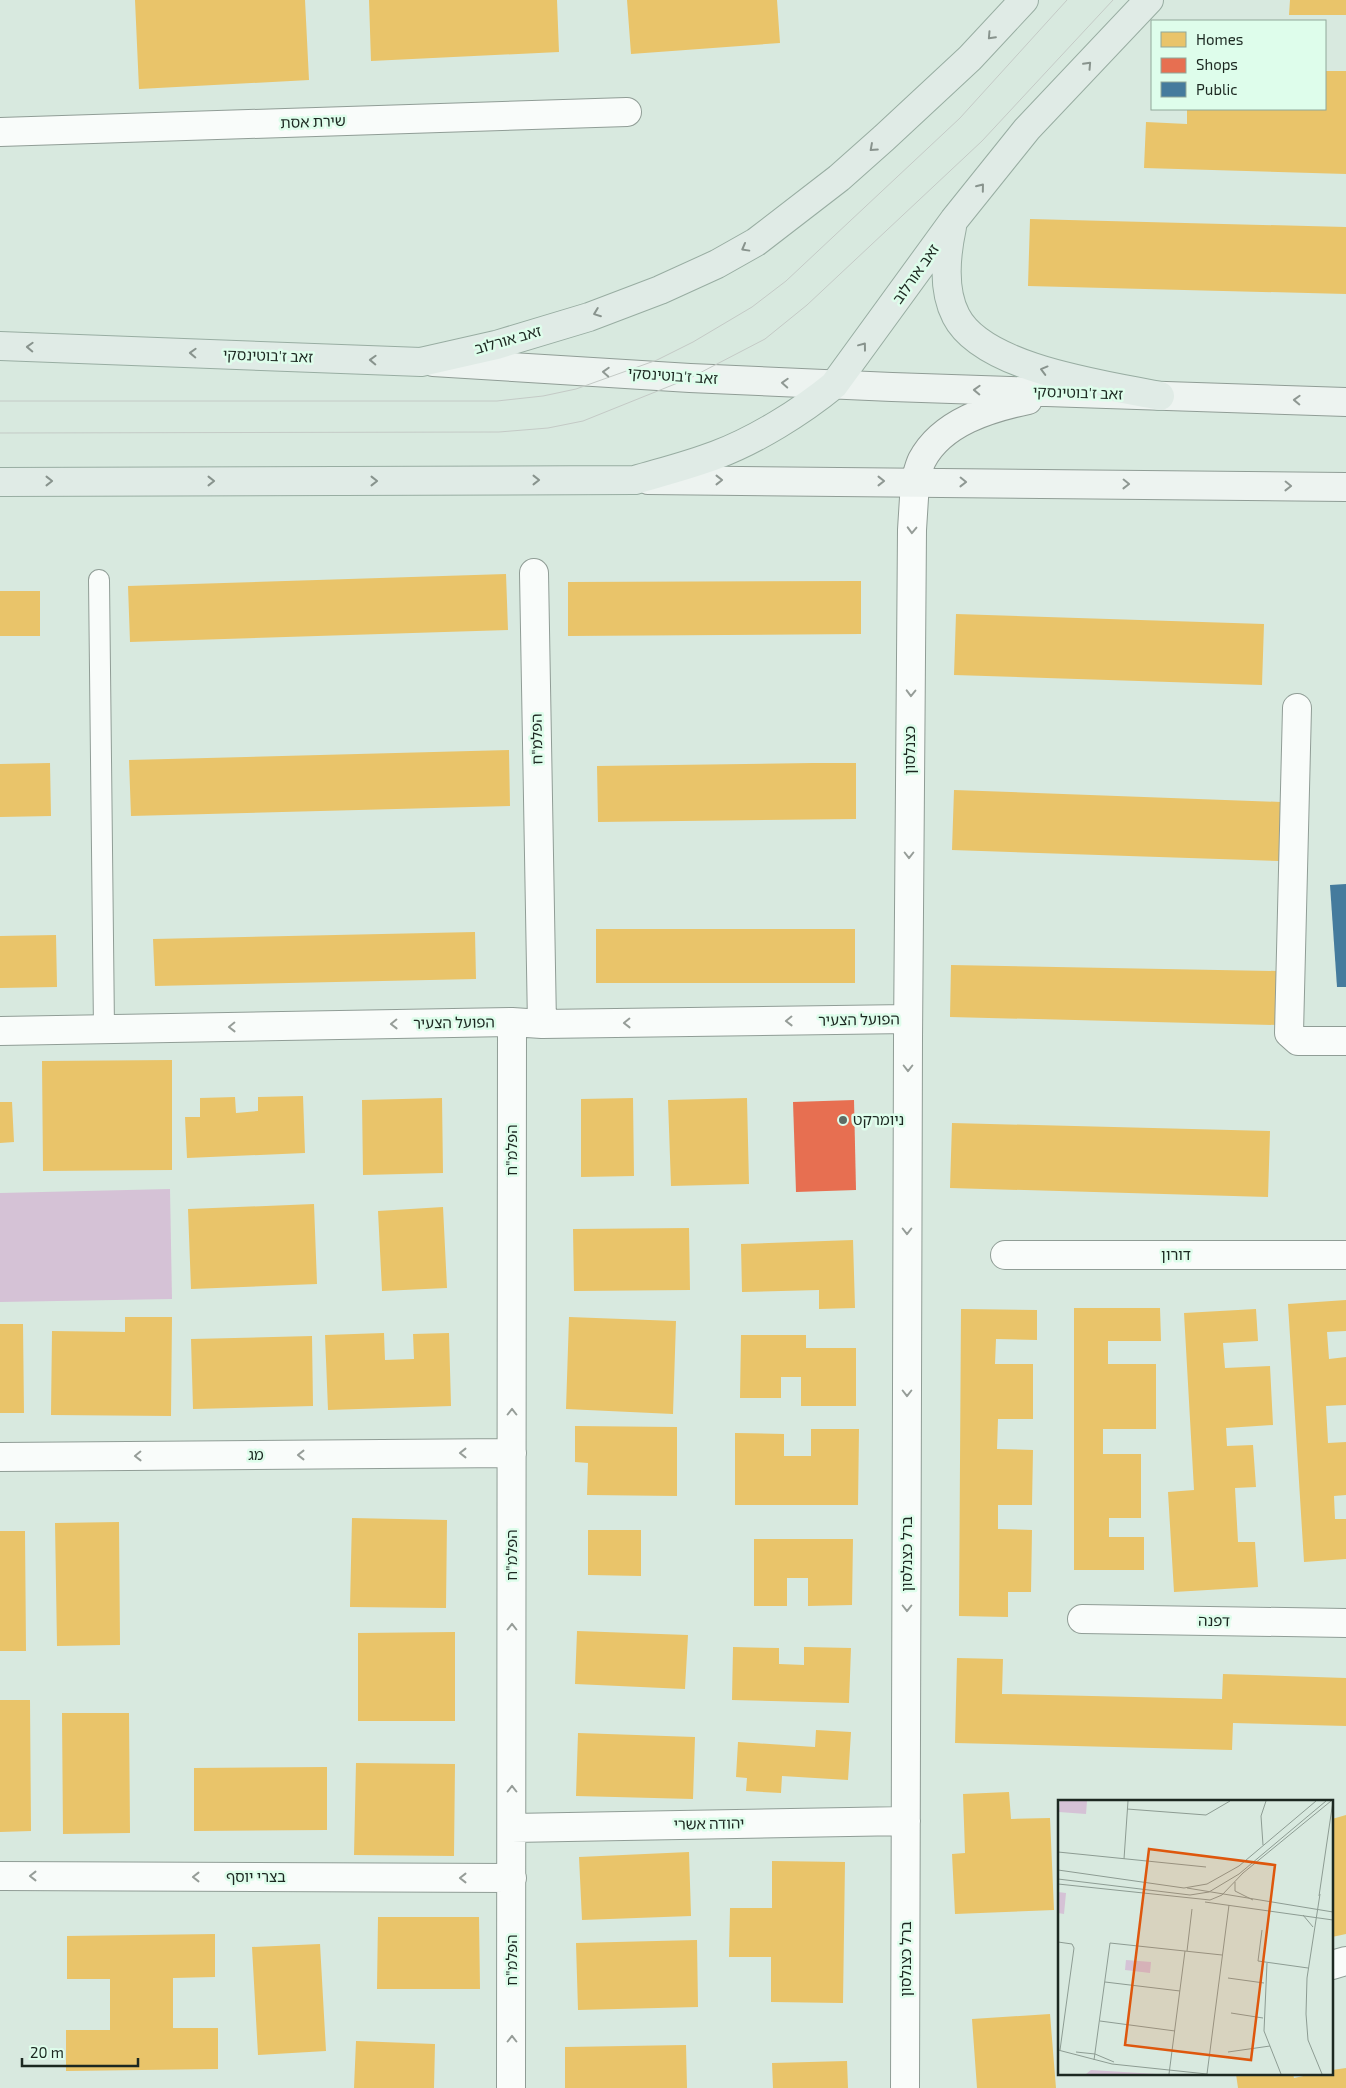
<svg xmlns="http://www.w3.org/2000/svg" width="1346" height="2088" viewBox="0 0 1346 2088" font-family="'Exo 2','Noto Sans Hebrew',sans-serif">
<rect width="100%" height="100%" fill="#d8e9df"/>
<path fill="#d5c2d6" d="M170 1189 172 1299 0 1302V1193Z"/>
<path fill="#e9c46a" d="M135 0H305L309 80 139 89Z
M369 0H557L559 52 371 61Z
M627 0H777L780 43 631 54Z
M1290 0H1346V15H1289Z
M1325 71H1346V174L1144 168 1146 122 1187 124V109H1325Z
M1030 219 1346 227V294L1028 286Z
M506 574 508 630 130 642 128 586Z
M861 581V634L568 636V582Z
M0 591H40V636H0Z
M956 614 1264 624 1262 685 954 675Z
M509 750 510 806 131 816 129 760Z
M50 763 51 816 0 817V764Z
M813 763H856V819L598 822 597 766Z
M954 790 1281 802 1279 861 952 850Z
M596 929H855V983H596Z
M475 932 476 979 155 986 153 939Z
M56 935 57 987 0 988V936Z
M951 965 1278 971 1277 1025 950 1017Z
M172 1060V1170L43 1171 42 1061Z
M303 1096 305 1153 187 1158 185 1117H200V1098L235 1097 236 1113 258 1111V1097Z
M442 1098 443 1173 363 1175 362 1100Z
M633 1098 634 1176 581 1177V1099Z
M747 1098 749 1184 671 1186 668 1100Z
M0 1102H12L14 1142 0 1143Z
M952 1123 1270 1131 1268 1197 950 1188Z
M314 1204 317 1284 191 1289 188 1209Z
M443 1207 447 1288 382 1291 378 1211Z
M689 1228 690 1290 574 1291 573 1229Z
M853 1240 855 1308 819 1309V1290L742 1292 741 1244Z
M1346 1300V1331L1327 1332 1329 1359 1346 1357V1405L1326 1406 1328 1443 1346 1442V1495L1334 1496 1335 1519H1346V1559L1304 1562 1288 1304Z
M1074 1308H1160L1161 1341H1108V1364H1156V1429H1103V1454H1141V1518H1109V1537H1144V1570H1074Z
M961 1309 1037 1310V1340L996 1339 995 1364H1033V1419H998L997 1449 1033 1450 1032 1505H998V1529L1032 1530 1031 1592H1008V1617L959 1616Z
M1256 1309 1258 1341 1223 1343 1225 1368 1270 1366 1273 1425 1226 1428 1227 1446 1253 1445 1256 1487 1235 1488 1238 1542H1255L1258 1587 1174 1592 1168 1492 1194 1490 1184 1313Z
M125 1317H172L171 1416 51 1415 52 1331 125 1332Z
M569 1317 676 1321 673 1414 566 1409Z
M0 1324H23L24 1413H0Z
M384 1333 385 1360 414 1359 413 1334 449 1333 451 1406 328 1410 325 1335Z
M741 1335H806V1348H856V1406H801V1377H781V1398H740Z
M312 1336 313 1406 193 1409 191 1339Z
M575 1426 677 1427V1496L587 1495 588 1463 575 1462Z
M811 1429H859L858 1505H735V1433L784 1434V1456H811Z
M352 1518 447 1520 446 1608 350 1607Z
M119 1522 120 1645 57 1646 55 1523Z
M588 1530H641V1576L588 1575Z
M0 1531H25L26 1651H0Z
M754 1539H853L852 1605 808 1606V1578H787V1606H754Z
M577 1631 688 1635 685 1689 575 1684Z
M455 1632V1721H358V1633Z
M733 1647 779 1648V1664L804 1665V1647L851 1648 849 1703 732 1700Z
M957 1658 1003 1659 1002 1694 1222 1699 1223 1674 1346 1678V1726L1233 1723 1232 1750 955 1743Z
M0 1700H30L31 1831 0 1832Z
M62 1713H129L130 1833 63 1834Z
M816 1730 851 1732 848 1780 782 1776 781 1793 746 1791 747 1778 736 1777 738 1742 815 1747Z
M578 1733 695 1737 693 1799 576 1796Z
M356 1763 455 1764 454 1856 354 1855Z
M327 1767V1830L194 1831V1768Z
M1009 1792 1011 1819 1050 1818 1054 1910 955 1914 952 1854 965 1853 963 1794Z
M1346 1815V1934L1332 1937V1819Z
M689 1852 691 1916 582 1920 579 1857Z
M772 1861 845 1862 843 2003 771 2002V1957H729L730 1908H772Z
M378 1917H479L480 1989H377Z
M215 1934V1977L173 1978V2028H218V2069L66 2071V2030H110V1979H67V1936Z
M697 1940 698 2007 578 2010 576 1943Z
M320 1944 326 2051 258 2055 252 1947Z
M1050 2014 1056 2088H977L972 2019Z
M356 2041 435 2044 434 2088H354Z
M686 2045 687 2088H565V2047Z
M847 2061 848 2088H773L772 2063Z
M1346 2068V2088H1238L1236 2074H1293L1294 2078 1313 2074H1332V2070Z"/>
<path fill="#e76f51" d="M854 1100 856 1190 796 1192 793 1102Z"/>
<path fill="#457b9d" d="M1346 884V987H1337L1330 885Z"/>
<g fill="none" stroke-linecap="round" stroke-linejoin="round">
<defs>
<path id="lane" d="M99 580 104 1029"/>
<path id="street" d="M0 132 627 112
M534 573 542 1024
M1297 708 1289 1033 1298 1041H1346
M0 1031 512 1022 542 1024 908 1019
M1005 1255H1346
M0 1457 512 1453
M1082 1619 1346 1623
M512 1828 906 1821
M0 1876 512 1878
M1332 1965 1346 1961
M511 2088 512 1022
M905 2088 908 1039 912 530 915 482"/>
<path id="secondary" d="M433 362 690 378 892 387 1346 402
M648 480 1346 487
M915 482C917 475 919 466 922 460 942 422 990 408 1028 400"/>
<path id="primary" d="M952 227C946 255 942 289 956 316 983 369 1106 385 1160 396
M0 346 421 362 496 345 589 317 660 290 717 264 756 242 839 178 884 138 970 58 1024 0
M0 482 635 480C662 472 690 465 716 455 756 440 801 412 834 385L954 220 1027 129 1149 0"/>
</defs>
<use href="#lane" stroke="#909d96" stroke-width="22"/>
<use href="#street" stroke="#909d96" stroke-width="30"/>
<use href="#secondary" stroke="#909d96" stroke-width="30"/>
<use href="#primary" stroke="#98ada2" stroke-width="30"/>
<use href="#lane" stroke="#f9fcfa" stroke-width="20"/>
<use href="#street" stroke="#f9fcfa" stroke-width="28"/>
<use href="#secondary" stroke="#edf3f0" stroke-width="28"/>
<use href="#primary" stroke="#e0ebe6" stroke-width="28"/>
<path stroke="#c4cac6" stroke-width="1" d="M0 401H497L543 396 576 389 657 360 693 342 752 307 786 281 960 118 1067 0
M0 433 499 432 548 428 583 421 690 378 765 339 807 305 982 141 1113 0"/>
</g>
<defs><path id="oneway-chevron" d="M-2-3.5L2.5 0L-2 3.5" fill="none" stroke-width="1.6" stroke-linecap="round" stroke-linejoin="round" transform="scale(1.25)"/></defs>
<g stroke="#88938d">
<use href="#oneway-chevron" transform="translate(991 36) rotate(133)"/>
<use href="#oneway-chevron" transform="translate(1088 65) rotate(-47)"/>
<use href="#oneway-chevron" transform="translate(873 148) rotate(138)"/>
<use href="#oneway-chevron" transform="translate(981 187) rotate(-51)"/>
<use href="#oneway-chevron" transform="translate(745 248) rotate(151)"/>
<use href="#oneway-chevron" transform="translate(597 313) rotate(159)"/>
<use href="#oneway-chevron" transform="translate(863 346) rotate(-53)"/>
<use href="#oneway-chevron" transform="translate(30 347) rotate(-178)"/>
<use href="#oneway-chevron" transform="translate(193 353) rotate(-178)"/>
<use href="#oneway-chevron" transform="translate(373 360) rotate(-178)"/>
<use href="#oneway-chevron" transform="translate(1044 370) rotate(-165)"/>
<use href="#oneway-chevron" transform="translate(536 480)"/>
<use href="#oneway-chevron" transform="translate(49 481)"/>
<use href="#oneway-chevron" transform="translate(211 481)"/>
<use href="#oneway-chevron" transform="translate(374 481)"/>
</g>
<g stroke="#8f9893">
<use href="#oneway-chevron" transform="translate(606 372) rotate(-177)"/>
<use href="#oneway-chevron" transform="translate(785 383) rotate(-177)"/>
<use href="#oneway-chevron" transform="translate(977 390) rotate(-178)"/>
<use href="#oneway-chevron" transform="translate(1297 400) rotate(-178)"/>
<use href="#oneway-chevron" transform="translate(719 480)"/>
<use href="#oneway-chevron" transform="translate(881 481)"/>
<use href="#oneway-chevron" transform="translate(963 482) rotate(1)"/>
<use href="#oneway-chevron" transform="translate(1126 484) rotate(1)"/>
<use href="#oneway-chevron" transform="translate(1288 486) rotate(1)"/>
</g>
<g stroke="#969d98">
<use href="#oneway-chevron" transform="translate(912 530) rotate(92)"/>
<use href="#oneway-chevron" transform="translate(911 693) rotate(91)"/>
<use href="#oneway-chevron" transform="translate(909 855) rotate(90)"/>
<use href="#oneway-chevron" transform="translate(789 1021) rotate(179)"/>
<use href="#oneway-chevron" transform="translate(627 1023) rotate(179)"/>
<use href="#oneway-chevron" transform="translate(394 1024) rotate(179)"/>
<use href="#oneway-chevron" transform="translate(232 1027) rotate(179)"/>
<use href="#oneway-chevron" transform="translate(908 1068) rotate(90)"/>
<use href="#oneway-chevron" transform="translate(907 1231) rotate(90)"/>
<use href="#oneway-chevron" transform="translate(907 1393) rotate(90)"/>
<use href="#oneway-chevron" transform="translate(512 1412) rotate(-90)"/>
<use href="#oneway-chevron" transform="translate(463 1453) rotate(180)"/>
<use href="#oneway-chevron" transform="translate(301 1455) rotate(180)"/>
<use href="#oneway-chevron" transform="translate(138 1456) rotate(179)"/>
<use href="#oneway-chevron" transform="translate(907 1608) rotate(90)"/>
<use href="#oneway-chevron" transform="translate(512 1627) rotate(-90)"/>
<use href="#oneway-chevron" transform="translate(512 1789) rotate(-90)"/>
<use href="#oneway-chevron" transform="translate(33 1876) rotate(-180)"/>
<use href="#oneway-chevron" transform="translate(196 1877) rotate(-180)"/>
<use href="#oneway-chevron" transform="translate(463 1878) rotate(-180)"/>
<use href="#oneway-chevron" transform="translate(512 2039) rotate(-90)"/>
</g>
<circle fill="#5e6c64" stroke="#defdeb" stroke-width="2" cx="843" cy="1120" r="5"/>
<g text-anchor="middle" stroke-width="5" stroke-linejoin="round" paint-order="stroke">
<g font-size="15" fill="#1c2821" stroke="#defdeb">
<text transform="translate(313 122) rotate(-2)" y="5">שירת אסת</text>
<text transform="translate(916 274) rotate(-55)" y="5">זאב אורלוב</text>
<text transform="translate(508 340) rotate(-16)" y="5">זאב אורלוב</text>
<text transform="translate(268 356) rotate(2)" y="5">זאב ז'בוטינסקי</text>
<text transform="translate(673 376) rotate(4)" y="5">זאב ז'בוטינסקי</text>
<text transform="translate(1078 393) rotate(2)" y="5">זאב ז'בוטינסקי</text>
<text transform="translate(537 739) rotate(-91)" y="5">הפלמ"ח</text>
<text transform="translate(910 750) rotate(-90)" y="5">כצנלסון</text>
<text transform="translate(859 1020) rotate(-1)" y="5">הפועל הצעיר</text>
<text transform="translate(454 1023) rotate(-1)" y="5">הפועל הצעיר</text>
<text transform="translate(512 1150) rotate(-90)" y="5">הפלמ"ח</text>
<text x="1176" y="1260">דורון</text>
<text x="256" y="1460">מג</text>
<text transform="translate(907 1554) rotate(-90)" y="5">ברל כצנלסון</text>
<text transform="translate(512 1555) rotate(-90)" y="5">הפלמ"ח</text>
<text transform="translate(1214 1621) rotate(1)" y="5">דפנה</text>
<text transform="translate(709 1824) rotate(-1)" y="5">יהודה אשרי</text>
<text x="256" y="1882">בצרי יוסף</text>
<text transform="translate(906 1959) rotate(-90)" y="5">ברל כצנלסון</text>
<text transform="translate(512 1960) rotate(-90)" y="5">הפלמ"ח</text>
</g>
<g font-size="15" fill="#1c2821" stroke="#defdeb" text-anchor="start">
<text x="853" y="1125">ניומרקט</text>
</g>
</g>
<g transform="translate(1058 1800)">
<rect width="275" height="275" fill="#d8e9df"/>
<path d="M2 1H29L28 14 1 12ZM0 92 8 93 6 114 0 113ZM68 160 93 162 92 173 67 170ZM33 270 98 274H99H28Z" fill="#d5c2d6"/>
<path fill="none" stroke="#8d9c93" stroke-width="1" d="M69 9 148 15 172 1M205 45 203 16 208 1M0 52 148 67M66 59 70 1M0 70 126 88 149 84 181 66 258 1M0 79 132 95 151 92 181 74 268 1M177 82V91L195 100M0 84 152 100 164 95 185 73 273 1M129 88 275 112M262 94 249 178 248 214 250 240 264 274M261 96 275 1M147 102 275 120M245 115 255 127M204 130 200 161 250 168M0 142 14 144 16 148 2 250M129 151 134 109M209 163 206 231 223 274M170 178 206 183M47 182 122 191M173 213 205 218M42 221 117 231M0 250 54 264 149 274M18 252 37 254 56 262M170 252 212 246M36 260 52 143 164 155M111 274 127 151M149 274 171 105"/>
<path fill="#de570d" fill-opacity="0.15" stroke="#de570d" stroke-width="2.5" d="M91 49 217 65 193 260 67 245Z"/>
<rect width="275" height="275" fill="none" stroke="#1c2821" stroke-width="2.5"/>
</g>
<rect x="1151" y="20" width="175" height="90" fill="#defdeb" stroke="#90a89a"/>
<rect x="1161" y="32" width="25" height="15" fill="#e9c46a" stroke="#90a89a"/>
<text x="1196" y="45" font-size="15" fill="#1c2821">Homes</text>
<rect x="1161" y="58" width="25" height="15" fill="#e76f51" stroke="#90a89a"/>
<text x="1196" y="70" font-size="15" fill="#1c2821">Shops</text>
<rect x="1161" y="82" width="25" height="15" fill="#457b9d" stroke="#90a89a"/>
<text x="1196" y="95" font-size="15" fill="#1c2821">Public</text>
<path d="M22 2058v8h116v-8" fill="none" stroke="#1c2821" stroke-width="2.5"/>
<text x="30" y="2058" font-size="15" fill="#1c2821" stroke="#defdeb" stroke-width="4" paint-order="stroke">20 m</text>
</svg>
